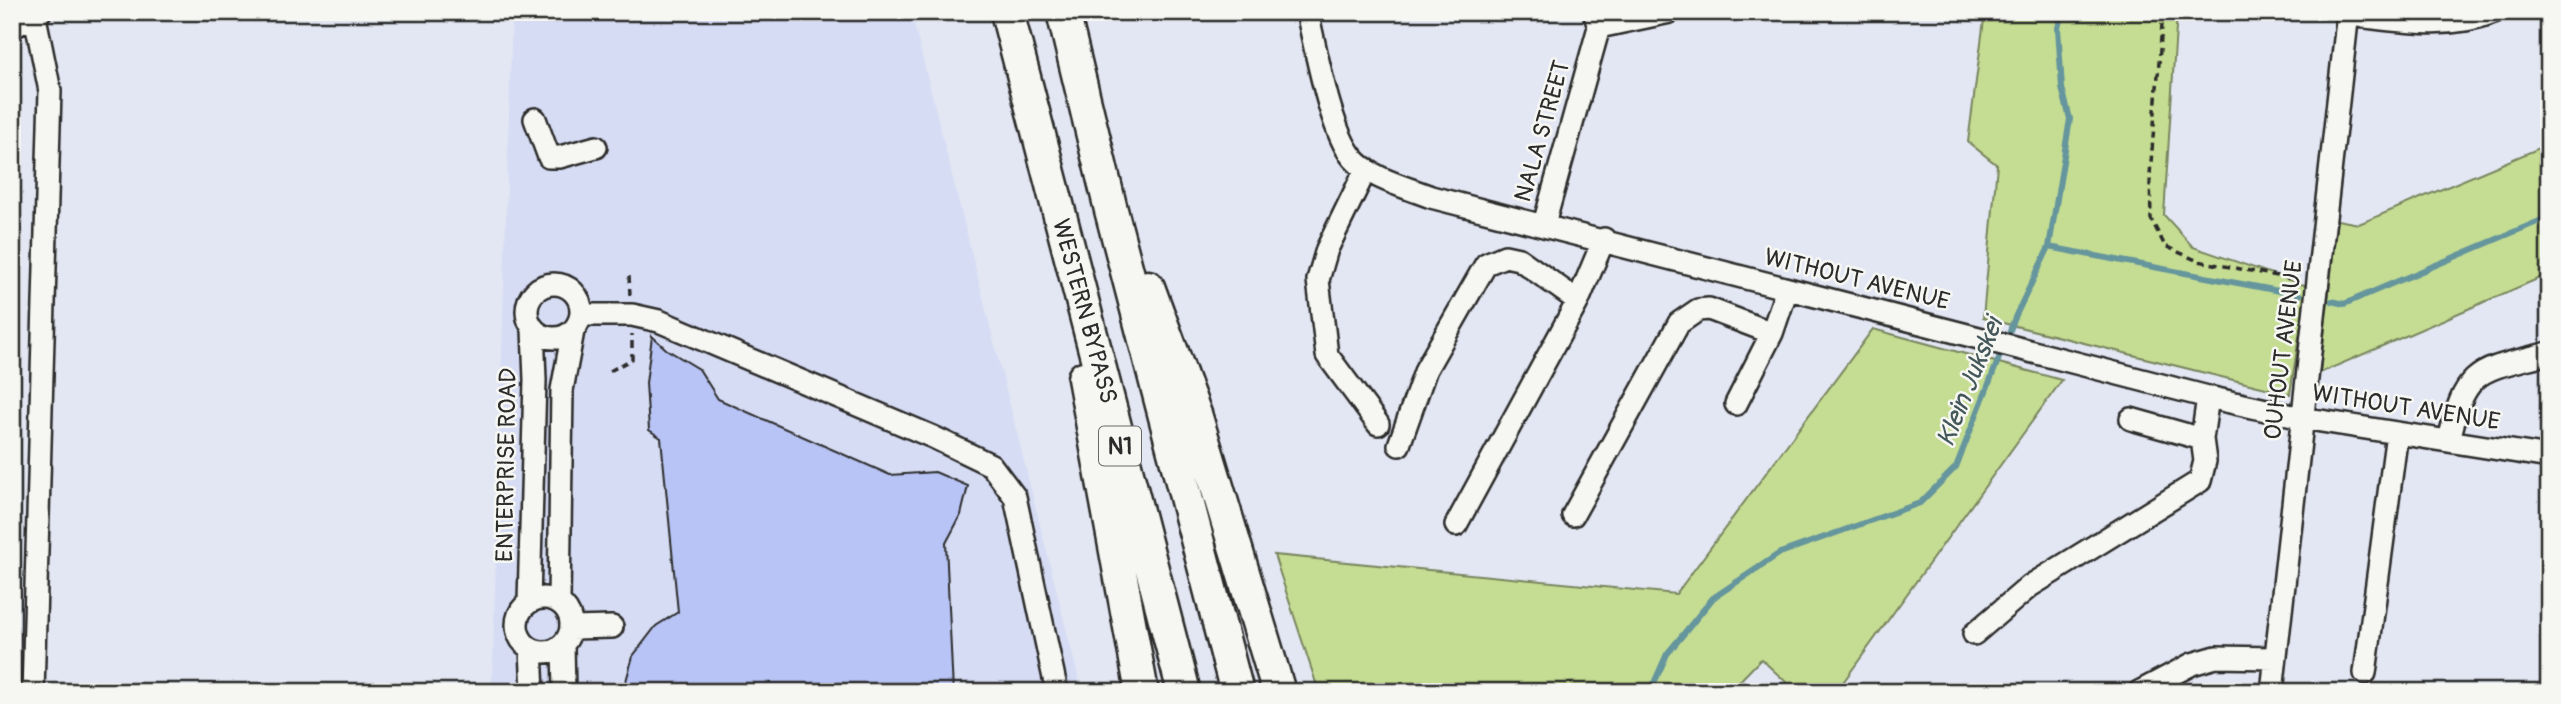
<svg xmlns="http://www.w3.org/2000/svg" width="2561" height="704" viewBox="0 0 2561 704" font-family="Pangolin,sans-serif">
<rect width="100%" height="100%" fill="#e3e7f3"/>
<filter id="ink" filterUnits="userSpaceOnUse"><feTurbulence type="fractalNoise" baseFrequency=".0143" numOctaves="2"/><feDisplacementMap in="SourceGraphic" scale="14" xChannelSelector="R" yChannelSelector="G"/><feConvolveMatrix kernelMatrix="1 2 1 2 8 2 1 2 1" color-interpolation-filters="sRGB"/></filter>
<g filter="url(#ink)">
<path fill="#d6dcf4" d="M512 12H911L1082 692H492Z"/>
<path fill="#c5dd92" stroke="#78845e" stroke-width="2" d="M1985 12H2177L2164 215 2193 247 2307 286 2290 394 1983 318 1997 165 1968 142Z
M2549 144V274L2320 373 2337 220 2359 224Z
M1873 329 2062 380 1836 692H1797L1761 659 1729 692H1319L1274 555 1676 594Z"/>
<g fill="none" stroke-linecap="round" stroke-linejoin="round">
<path stroke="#65959d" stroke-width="6" d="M2049 247 2300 295
M2332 301 2344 304 2549 217
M1650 692 1667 654 1713 598 1780 553 1920 503 1956 467 2016 315 2049 247 2070 119 2062 88 2058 28 2062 12"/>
</g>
<path fill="#b8c4f5" stroke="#2b2b2b" stroke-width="2" d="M652 336 666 349 699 369 718 399 890 475 935 472 968 486 961 515 946 543 953 692H623L633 656 656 626 678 612 661 438 649 430 646 383Z"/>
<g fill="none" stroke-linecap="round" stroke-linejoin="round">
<defs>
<path id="minor" d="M1307 12C1316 49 1330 131 1353 158 1371 179 1406 187 1431 197L2208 397 2302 418 2549 457
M2348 15C2397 20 2447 31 2494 12
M1599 27 1670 12
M12 28 40 12
M535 119 549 157H560L596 147
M1366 169 1327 249 1318 280 1327 355 1378 424
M1544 224 1599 27 1594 12
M527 311a27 27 0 1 1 54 0a27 27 0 1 1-54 0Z
M581 315H632L659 321 933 437 991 465 1015 497 1057 692
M1736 404 1772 333
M2202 439 2208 397
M2449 441C2465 366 2480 371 2549 353
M1399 445 1426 369 1486 264 1505 256 1519 259 1578 301
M1573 515 1679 323 1698 310 1709 309 1772 333 1787 289
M1456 525 1578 301 1604 239
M517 625a27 27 0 1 1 54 0a27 27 0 1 1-54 0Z
M529 602 535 380 533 329
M559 602 562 390 573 331
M572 628 612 627
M1974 634 2030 586 2200 481 2205 461 2202 439 2131 419
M563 645 564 692
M531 649 533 692
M2365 673 2397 433
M33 692 50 91 34 12
M2139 692 2192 664 2216 657 2275 658
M2272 692 2348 12"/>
<path id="highway" d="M1007 12 1184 692
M1063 12 1111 210 1237 692
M1148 287 1196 417 1279 692
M1084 378 1142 692"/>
</defs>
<use href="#minor" stroke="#2b2b2b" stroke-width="26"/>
<use href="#highway" stroke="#2b2b2b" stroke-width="37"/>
<path stroke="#2b2b2b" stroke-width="3.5" stroke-dasharray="7 5" stroke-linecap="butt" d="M2163 12 2150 175 2151 219 2165 246 2198 261 2298 280
M629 276 630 295
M610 371 632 359V334"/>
<use href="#minor" stroke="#f6f6f2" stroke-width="21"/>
<use href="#highway" stroke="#f6f6f2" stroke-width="32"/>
</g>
</g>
<g text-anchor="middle" stroke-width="5" stroke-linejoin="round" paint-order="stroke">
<rect fill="#f6f6f2" stroke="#686867" stroke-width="2" x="1099" y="426.5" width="42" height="39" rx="5"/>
<g font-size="23" font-weight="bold" fill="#2b2b2b">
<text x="1120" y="454">N1</text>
</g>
<g font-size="24" fill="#2b2b2b" stroke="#f6f6f2">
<text transform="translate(1542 131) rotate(-74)" y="8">NALA STREET</text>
<text transform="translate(1857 279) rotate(14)" y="8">WITHOUT AVENUE</text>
<text transform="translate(1085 311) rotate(75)" y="8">WESTERN BYPASS</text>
<text transform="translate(2283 350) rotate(-83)" y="8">OUHOUT AVENUE</text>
<text transform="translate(2406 407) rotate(9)" y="8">WITHOUT AVENUE</text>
<text transform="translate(506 465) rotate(-89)" y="8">ENTERPRISE ROAD</text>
</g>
<g font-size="26" font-style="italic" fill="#43575a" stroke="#f6f6f2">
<text transform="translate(1969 382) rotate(-68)" y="9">Klein Jukskei</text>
</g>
</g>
<rect width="2561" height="704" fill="none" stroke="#f6f6f2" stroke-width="42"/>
<rect x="21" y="21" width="2519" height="662" fill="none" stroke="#2b2b2b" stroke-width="2.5" filter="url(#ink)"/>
</svg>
